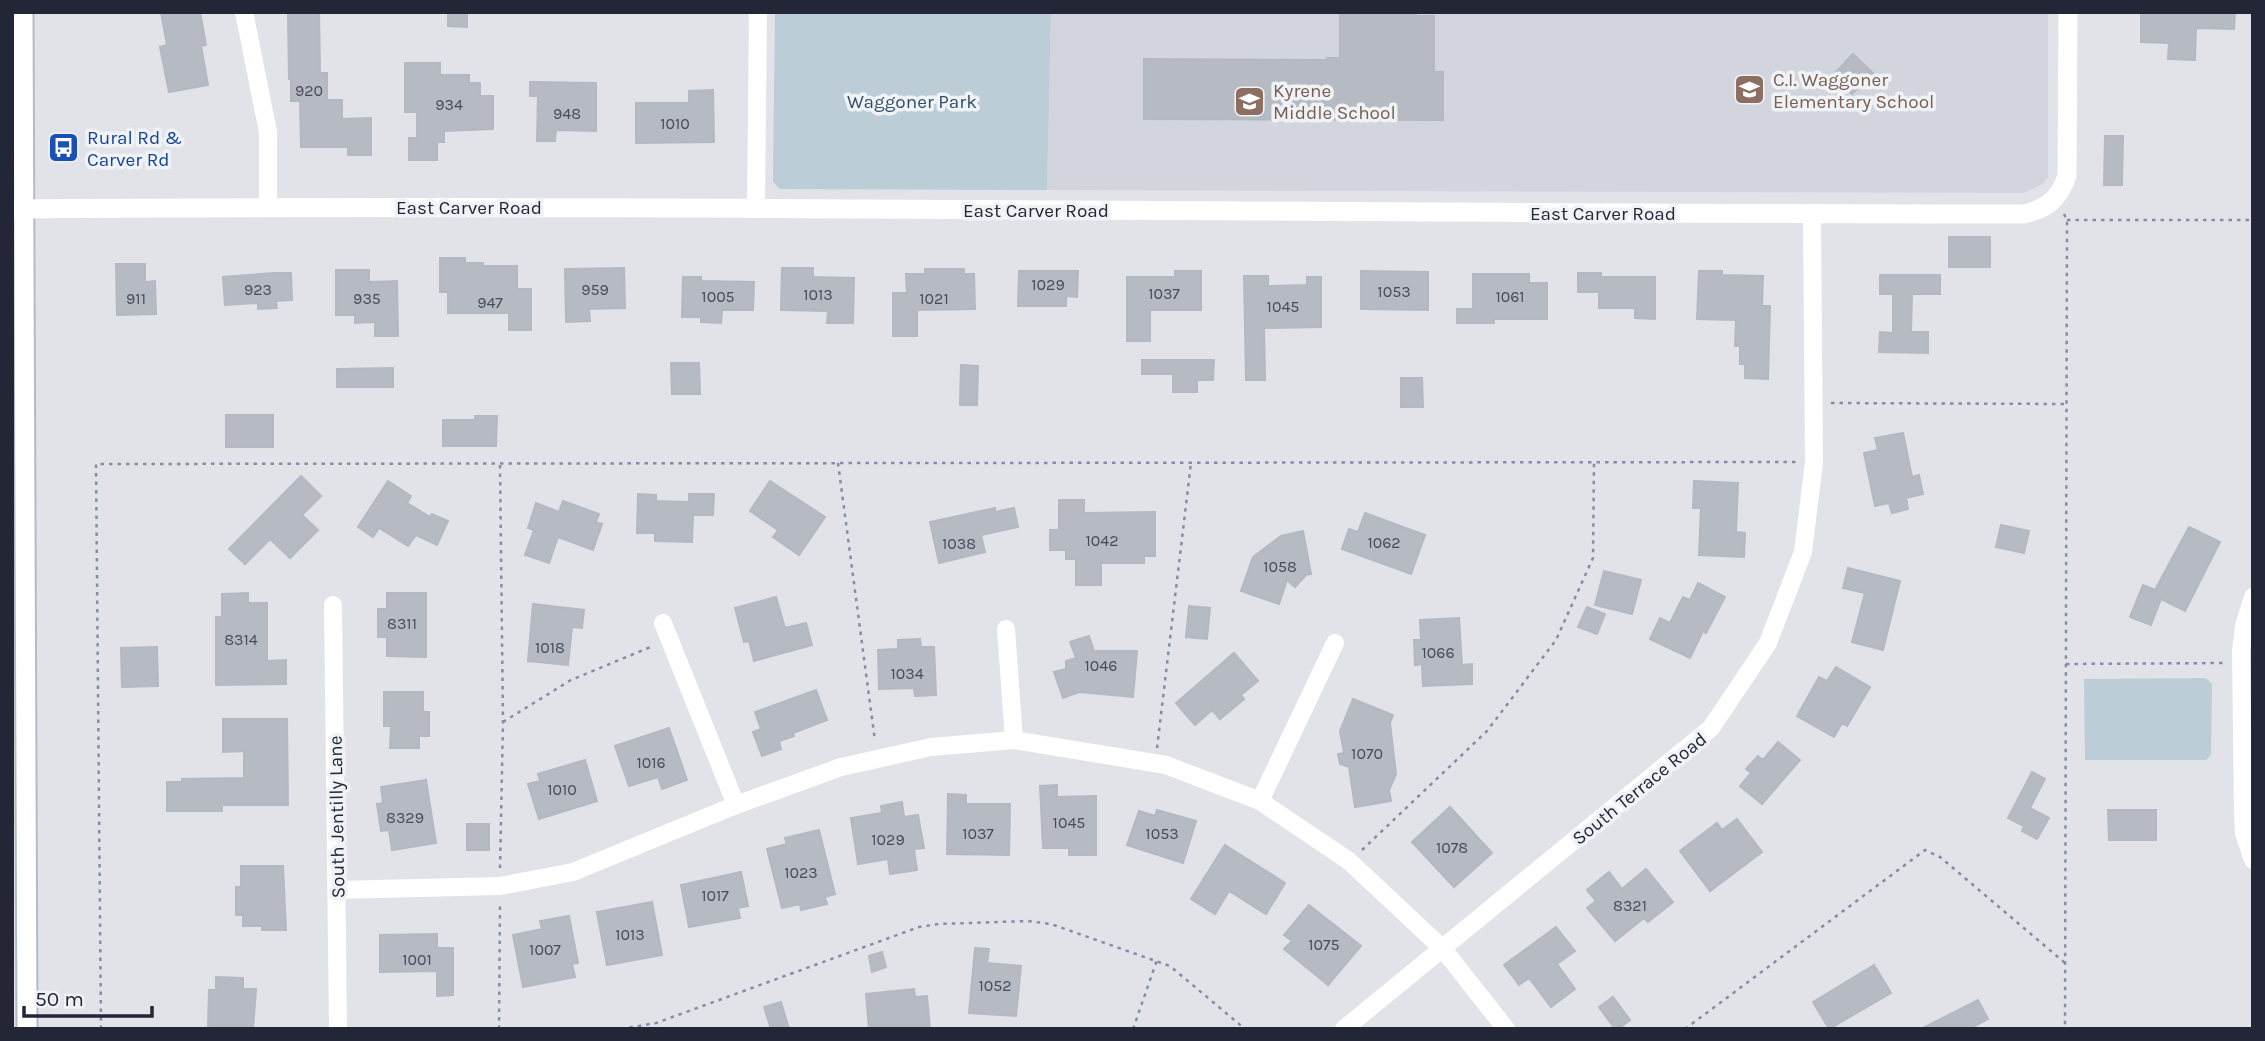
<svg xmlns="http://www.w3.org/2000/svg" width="2265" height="1041" viewBox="0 0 2265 1041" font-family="Karla,sans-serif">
<rect width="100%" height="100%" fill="#e1e3e9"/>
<path fill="#d2d5dd" d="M1051 12H2048V177L2043 184 2024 193 1047 190Z"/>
<path fill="#bccdd8" d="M775 12H1051L1047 190 780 189 773 182V172Z
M2206 678 2212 684 2211 755 2206 760H2085L2084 679Z"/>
<path fill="#b6bac3" stroke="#b4b8c2" stroke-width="2" d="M161 12H200L206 45 201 46 208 85 169 92 160 47 167 45Z
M319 12 320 73H327V100H342V119L371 118V155H348V147H301L300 101H291V79H289L288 13Z
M448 12H467V27L448 26Z
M1358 12H1416V16H1434V72H1443V120L1144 119V59L1327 60V58H1340V15H1358Z
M2141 12H2235L2234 29 2196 28 2195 60 2168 59 2169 43 2141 42Z
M1853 54 1873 73 1852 94 1833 75Z
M405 63H440V75H469V83H480V96H493V129L444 131V142H437V160H409V138H417V112H405Z
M530 82 596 83V131L556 130 555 141H537L538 96H530Z
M713 90 714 142 636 143V103H689V91Z
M2105 136H2123L2122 185H2104Z
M1949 237H1990V267H1949Z
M440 258H465V263H483V266H517V289H531V330H509V313H448V292H440Z
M116 264H145V282L155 281 156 314 117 315Z
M624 268 625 308 589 309 590 321 566 322 565 269Z
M782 268H813V277L854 278 853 323H827L828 311 781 310Z
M925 269H964V274H974L975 309 917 310V336H893V293H907L906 274H925Z
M336 270H369V282L397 281 398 336H375V322L355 323V315H336Z
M1019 271H1078L1077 297 1066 296V306H1018Z
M1175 271H1201V310H1150V341H1127V277H1175Z
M1361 271 1428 272V310L1361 309Z
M1699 271H1722V275L1763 276 1762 306H1770L1768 379 1745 378V364H1740V346H1735L1736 320 1697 319Z
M274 273H291L292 300 276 301 277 308 258 309V303L225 305 223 277Z
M1578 273H1601V277H1655V319L1635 318V308H1599V292H1578Z
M1473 274H1529V283H1547V319H1494V323H1457V309H1473Z
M1880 275H1940V294H1912L1911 332H1928V353L1879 352 1880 332 1893 333V294H1880Z
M1244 276H1268V286L1307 285V277H1321V327L1264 328 1265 380H1246Z
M683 277H701V281L754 282 753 310H722L721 323 701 322V317H682Z
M1142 360H1214L1213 380H1197V392H1173V374H1142Z
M671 363H699L700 394H672Z
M961 365 978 366 977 405H960Z
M393 368V387H337V369Z
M1401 378H1422L1423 407H1401Z
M226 415H273V447H226Z
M475 416H497L496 446H443V420H475Z
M1903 433 1912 477 1919 475 1923 494 1906 498 1908 509 1892 513 1889 503 1875 506 1864 453 1878 450 1875 438Z
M301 476 321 496 302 515 318 530 290 558 270 539 245 564 229 549Z
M388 481 411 496 407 503 430 517 432 514 448 521 437 545 416 535 408 546 379 528 373 537 358 527Z
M770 481 825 517 799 555 773 537 778 530 750 511Z
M1694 481 1738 483 1736 532 1745 533 1744 557 1699 555 1701 508H1693Z
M638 494 656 495V501L689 502V494H714L713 515H693L692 542 655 541V533H637Z
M1059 500H1084V513L1155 512V556H1144V563H1101V585H1076V559H1066V550H1050V530H1059Z
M563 501 599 514 596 522 602 524 593 550 558 537 549 563 525 555 534 530 528 528 536 503 559 512Z
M995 508V512L1014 508 1018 527 981 535 985 552 939 563 930 522Z
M1365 513 1425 535 1411 574 1342 549 1349 529 1358 532Z
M2001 525 2029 531 2024 553 1996 547Z
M2189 527 2220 542 2185 611 2161 599 2151 625 2130 617 2143 585 2155 590Z
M1303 531 1311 574 1306 575 1295 587 1287 580 1279 604 1241 591 1253 557 1281 536Z
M1848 568 1900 581 1883 650 1852 642 1865 593 1843 588Z
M1604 571 1641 580 1632 614 1595 605Z
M1698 583 1725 597 1706 633 1703 631 1690 658 1650 639 1660 618 1670 623 1683 597 1690 600Z
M248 593V603H267V661L286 660V684L216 685V617H222V594Z
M387 593H426V657L387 656V637H378V609H387Z
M776 597 785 628 806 623 812 645 754 661 749 641 744 642 735 608Z
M533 604 584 610 582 628 572 627 568 665 528 661Z
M1189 606 1210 608 1207 639 1186 637Z
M1587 607 1605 614 1597 634 1578 627Z
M1459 618 1462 665 1472 664V684L1423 686 1422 664 1415 665 1414 640H1421L1420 620Z
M1089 636 1094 651H1137L1133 697 1079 692 1063 698 1054 672 1066 669V661L1076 658 1070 642Z
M920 639 921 647H934L936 695 915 696 914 688 879 689 878 650 898 649V640Z
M157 647 158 686 122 687 121 648Z
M1234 653 1258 681 1241 695 1244 699 1220 719 1212 710 1195 725 1176 703Z
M1836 667 1870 687 1847 726 1842 723 1834 737 1797 716 1819 677 1827 681Z
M816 690 827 720 793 733 794 736 779 741 781 749 762 756 753 732 761 729 755 712Z
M384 692H423V712H429V736H419V748H390L391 726H384Z
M1353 699 1393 715 1390 723 1396 774 1389 790 1391 801 1355 807 1349 767 1340 764 1338 754 1344 753 1340 731Z
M223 719H287L288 805H222V811H167V782H182V779L244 778V751L223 752Z
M669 728 687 780 662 789 658 777 629 786 615 746Z
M1778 742 1800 760 1762 804 1740 786 1751 773 1746 769 1758 756 1763 760Z
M585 760 597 801 539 819 528 784 540 781 538 774Z
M2032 772 2045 779 2030 808 2049 818 2037 839 2022 831 2024 826 2008 818Z
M426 780 436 843 392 850 389 830 381 831 377 804 383 803 381 787Z
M1057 785V797L1096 796V855H1069V848H1043L1040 786Z
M948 794 966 795V804H1010L1009 855 947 854Z
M902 802 904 817 918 815 924 848 914 849 917 870 890 874 888 859 858 864 851 818 882 813 881 806Z
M1450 807 1492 853 1454 887 1412 842Z
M1157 810 1196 821 1183 863 1127 845 1139 811 1155 816Z
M2108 810H2156V840H2109Z
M1737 819 1762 852 1710 891 1680 851 1717 823 1722 830Z
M467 824H489V850H467Z
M819 830 835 894 825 897 827 904 801 910 800 904 782 908 767 849 787 844 785 838Z
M1225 845 1285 883 1266 914 1229 891 1215 914 1191 899Z
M241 866H283L286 930H262V926H243V915H236V887H241Z
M1646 869 1673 902 1648 922 1644 918 1615 941 1587 908 1596 901 1587 890 1609 872 1622 889Z
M741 872 748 906 738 908 740 918 689 927 681 885Z
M652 902 662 955 607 965 597 912Z
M1309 905 1361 946 1328 985 1284 949 1292 941 1284 935Z
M569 916 578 963 572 964 575 977 523 987 513 935 542 929 540 921Z
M1556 927 1575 951 1557 964 1575 989 1551 1007 1529 978 1519 985 1504 965Z
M437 934V948H453V995L437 996V971L380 972V935Z
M975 948 989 949 987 963 1021 966 1016 1016 969 1013Z
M882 952 886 967 872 972 869 956Z
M1874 965 1891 993 1829 1029 1813 1002Z
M216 977 243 978V989H256L253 1029H208L209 990H216Z
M914 989 915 997 927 996 930 1029H869L866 994Z
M1613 997 1630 1020 1618 1029H1615L1599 1007Z
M1978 1000 1988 1019 1969 1029H1921Z
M781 1002 789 1029H771L764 1007Z"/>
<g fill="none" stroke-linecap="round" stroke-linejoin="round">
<defs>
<path id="secondary" d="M23 12 27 1029"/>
</defs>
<use href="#secondary" stroke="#b5bac7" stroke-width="23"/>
<path stroke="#858ca9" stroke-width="2.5" stroke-dasharray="3.5 5" stroke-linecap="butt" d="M2064 214 2067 220 2065 1029
M2067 220H2253
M1831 403 2066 404
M838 463 875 741
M500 465 503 722 500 868
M2066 664 2223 663
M503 722 571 680 653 646
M1157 748 1191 463
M1362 850 1487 731 1556 640 1593 558 1594 462
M101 1029 96 464 1796 462
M499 1029 500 903
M621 1029 656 1023 919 927 939 924 1028 921 1051 924 1170 966 1245 1029
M1133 1029 1157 960
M1685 1029 1925 850 1940 857 2065 963"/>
<path stroke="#fff" stroke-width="18" d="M244 12 268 132V206
M756 208 758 12
M2253 597 2244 626 2241 651 2243 814 2244 833 2253 860
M333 605 338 1029
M663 623 736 805
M1006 629 1014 740
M1260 801 1335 643
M337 890 500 886 573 872 736 805 841 767 931 747 1014 740 1166 765 1260 801 1349 861 1443 949 1506 1029
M1344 1029 1711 728 1768 643 1803 552 1814 462 1812 213"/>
<path stroke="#fff" stroke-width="19" d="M12 209C683 204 1353 214 2024 214 2047 209 2059 199 2067 176L2068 12"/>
<use href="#secondary" stroke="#fff" stroke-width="19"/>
</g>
<defs>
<symbol id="school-square" viewBox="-11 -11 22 22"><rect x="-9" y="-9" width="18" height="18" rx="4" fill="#8d6e63" stroke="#f0f3f6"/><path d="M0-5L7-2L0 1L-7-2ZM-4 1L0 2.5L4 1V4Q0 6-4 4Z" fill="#fff"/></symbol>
<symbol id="bus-square" viewBox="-11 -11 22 22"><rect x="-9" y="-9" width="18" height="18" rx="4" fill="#1a4fb4" stroke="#f0f3f6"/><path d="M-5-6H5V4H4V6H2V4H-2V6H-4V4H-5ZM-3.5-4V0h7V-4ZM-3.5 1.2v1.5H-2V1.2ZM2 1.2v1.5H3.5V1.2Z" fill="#fff"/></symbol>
</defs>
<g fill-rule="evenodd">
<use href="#school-square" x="1732" y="72" width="35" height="35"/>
<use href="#school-square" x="1232" y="84" width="35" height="35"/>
<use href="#bus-square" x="46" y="130" width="35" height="35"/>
</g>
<g text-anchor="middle" stroke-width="7" stroke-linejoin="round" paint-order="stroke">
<g font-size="16" fill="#484b5a">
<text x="309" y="96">920</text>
<text x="449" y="110">934</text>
<text x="567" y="119">948</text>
<text x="675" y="129">1010</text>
<text x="1048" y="290">1029</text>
<text x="258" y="295">923</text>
<text x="595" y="295">959</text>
<text x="1394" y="297">1053</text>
<text x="1164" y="299">1037</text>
<text x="818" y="300">1013</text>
<text x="718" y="302">1005</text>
<text x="1510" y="302">1061</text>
<text x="136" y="304">911</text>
<text x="367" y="304">935</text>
<text x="934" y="304">1021</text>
<text x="490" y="308">947</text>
<text x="1283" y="312">1045</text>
<text x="1102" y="546">1042</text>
<text x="1384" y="548">1062</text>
<text x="959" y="549">1038</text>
<text x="1280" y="572">1058</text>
<text x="402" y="629">8311</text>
<text x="241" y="645">8314</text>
<text x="550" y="653">1018</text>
<text x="1438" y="658">1066</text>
<text x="1101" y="671">1046</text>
<text x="907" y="679">1034</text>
<text x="1367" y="759">1070</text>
<text x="651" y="768">1016</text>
<text x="562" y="795">1010</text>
<text x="405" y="823">8329</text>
<text x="1069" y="828">1045</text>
<text x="978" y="839">1037</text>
<text x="1162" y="839">1053</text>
<text x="888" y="845">1029</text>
<text x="1452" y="853">1078</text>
<text x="801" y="878">1023</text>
<text x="715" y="901">1017</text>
<text x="1630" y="911">8321</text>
<text x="630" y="940">1013</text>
<text x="1324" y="950">1075</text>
<text x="545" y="955">1007</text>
<text x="417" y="965">1001</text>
<text x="995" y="991">1052</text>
</g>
<g font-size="19" fill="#785e54" stroke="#f0f3f6" text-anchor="start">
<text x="1773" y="86">C.I. Waggoner<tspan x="1773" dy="22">Elementary School</tspan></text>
<text x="1273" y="97">Kyrene<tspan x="1273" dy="22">Middle School</tspan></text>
</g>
<g font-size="19" fill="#334e69" stroke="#f0f3f6">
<text x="912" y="108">Waggoner Park</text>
</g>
<g font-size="19" fill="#164399" stroke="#f0f3f6" text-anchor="start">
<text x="87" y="144">Rural Rd &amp;<tspan x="87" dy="22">Carver Rd</tspan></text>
</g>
<g font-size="19" fill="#232637" stroke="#f0f3f6">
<text x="469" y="214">East Carver Road</text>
<text x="1036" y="217">East Carver Road</text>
<text x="1603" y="220">East Carver Road</text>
<text transform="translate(1639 788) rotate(-39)" y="7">South Terrace Road</text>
<text transform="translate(336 817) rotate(-91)" y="7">South Jentilly Lane</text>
</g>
</g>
<rect width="2265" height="1041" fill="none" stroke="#232637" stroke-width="28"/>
<path d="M24 1006v10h128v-10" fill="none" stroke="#232637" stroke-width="3.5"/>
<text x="35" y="1006" font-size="21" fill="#232637" stroke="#f0f3f6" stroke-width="5" paint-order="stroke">50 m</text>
</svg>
